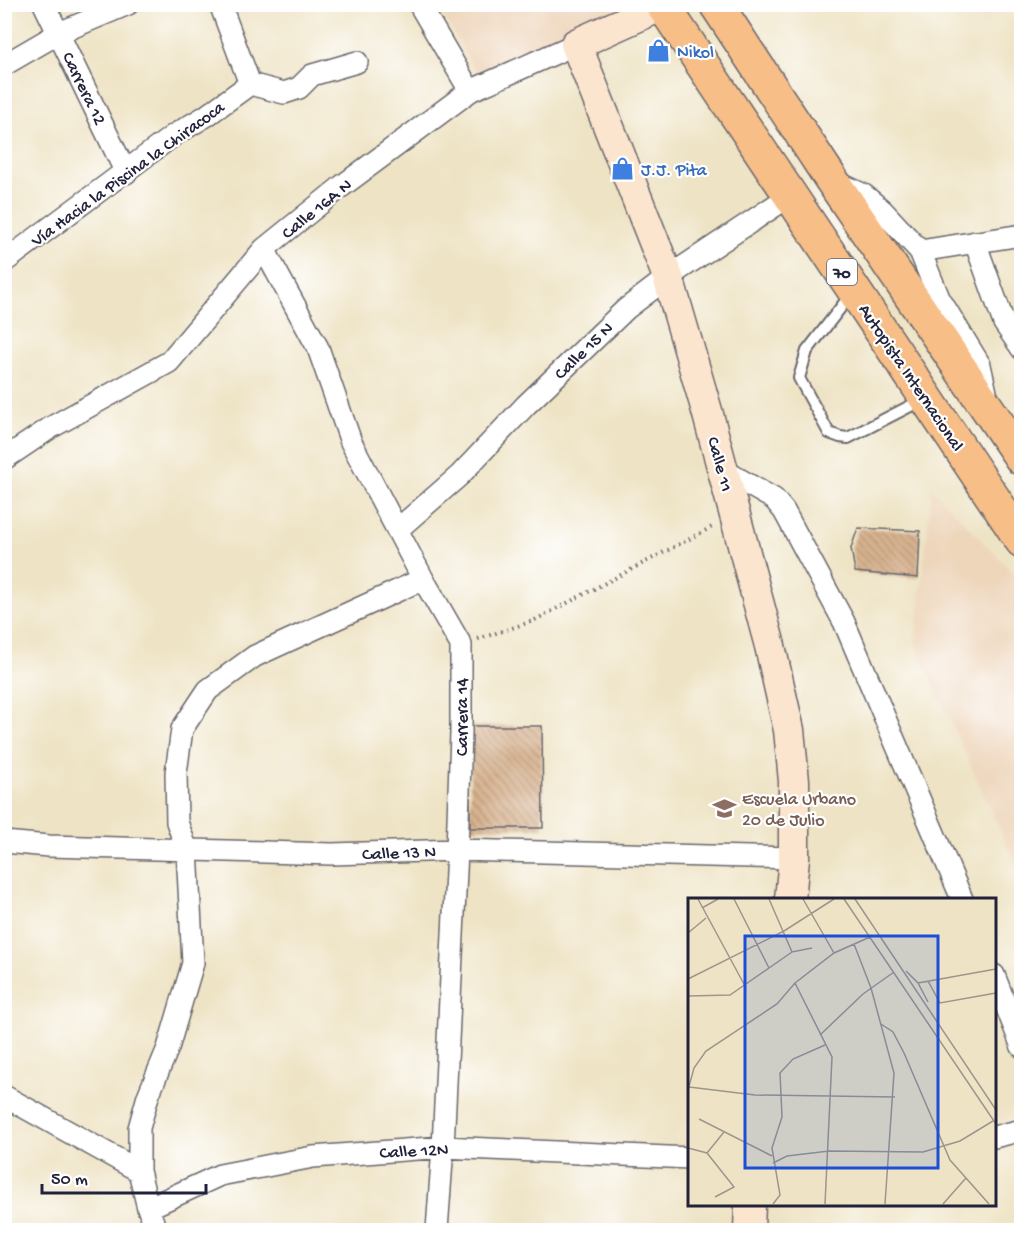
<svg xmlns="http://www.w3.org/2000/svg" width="1026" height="1235" viewBox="0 0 1026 1235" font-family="'Gochi Hand',sans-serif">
<defs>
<pattern id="building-back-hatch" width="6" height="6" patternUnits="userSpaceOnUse" patternTransform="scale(1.5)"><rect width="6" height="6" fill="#d8b38f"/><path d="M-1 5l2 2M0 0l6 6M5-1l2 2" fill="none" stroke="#af9176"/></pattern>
</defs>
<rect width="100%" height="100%" fill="#fff"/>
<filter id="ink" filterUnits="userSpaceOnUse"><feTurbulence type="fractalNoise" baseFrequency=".0167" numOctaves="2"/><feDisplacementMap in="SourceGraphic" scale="12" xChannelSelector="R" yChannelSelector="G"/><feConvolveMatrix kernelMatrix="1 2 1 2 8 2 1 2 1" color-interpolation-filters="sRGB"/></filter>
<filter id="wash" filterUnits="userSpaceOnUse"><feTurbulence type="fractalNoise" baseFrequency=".008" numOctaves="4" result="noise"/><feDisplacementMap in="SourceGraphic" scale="24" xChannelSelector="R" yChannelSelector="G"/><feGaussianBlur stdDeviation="1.35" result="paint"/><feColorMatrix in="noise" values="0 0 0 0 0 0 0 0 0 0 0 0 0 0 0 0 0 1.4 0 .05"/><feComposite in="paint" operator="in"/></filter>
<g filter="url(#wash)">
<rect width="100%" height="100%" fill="#eee3c4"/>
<path fill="#eed6bb" d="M438 5H637L477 74Z
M932 489 1014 574 1021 585V876L915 644Z"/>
<g id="blocks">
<path fill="url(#building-back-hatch)" d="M858 528 920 531 918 578 855 572 851 548Z
M470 726H542L543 828H470Z"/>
</g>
</g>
<g filter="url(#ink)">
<use href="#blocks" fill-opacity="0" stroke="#69666b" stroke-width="1.5"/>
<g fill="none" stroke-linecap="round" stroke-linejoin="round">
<defs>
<path id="lane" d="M852 293 807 351 799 378 829 433 840 437 848 438 922 400"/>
<path id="street" d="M44 4 126 173
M220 4 250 84 284 93 299 88 312 75 357 62
M419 4 470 91
M4 65 59 33 128 4
M837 182 864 195 882 210 920 251 939 298 980 365 987 397
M975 242 1004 323 1022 349
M264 249 318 348 351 442 423 579 461 645V733L457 850 443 1147 437 1230
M920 251 1022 235
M4 262 174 135 206 116 250 84
M4 459 50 428 169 362 264 249 342 186 470 91 576 44
M723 470 774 499 784 511 844 622 962 899
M397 530 460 475 526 405 626 309 668 277 791 195
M4 842 49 846 332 854 457 850 794 858
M994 975 1022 1047
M4 1096 139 1171
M994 1137 1022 1130
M148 1208 220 1175 313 1157 443 1147 690 1158
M156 1230 148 1208 139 1171V1128L148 1096 168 1048 193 963 187 850 177 822 176 773 182 729 208 690 255 656 423 579"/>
<path id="secondary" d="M663 5 576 44 668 277 707 411 770 646 789 730 794 781V858L790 899
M749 1230 750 1204"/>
<path id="highway" d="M662 4 1022 541
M716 4 831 179 1022 459"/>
</defs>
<use href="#lane" stroke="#69666b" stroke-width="14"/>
<use href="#street" stroke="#69666b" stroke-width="24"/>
<use href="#secondary" stroke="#69666b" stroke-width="33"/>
<use href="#highway" stroke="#69666b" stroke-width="36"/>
<path stroke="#69666b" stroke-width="4" stroke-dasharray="1.5 4.5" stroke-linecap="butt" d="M478 639 533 621 712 527"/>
<use href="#lane" stroke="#fff" stroke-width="10"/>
<use href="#street" stroke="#fff" stroke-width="21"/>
<use href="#secondary" stroke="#fce5cf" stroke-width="30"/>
<use href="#highway" stroke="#f7be87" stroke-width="33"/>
</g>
</g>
<defs>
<symbol id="shop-bare" viewBox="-9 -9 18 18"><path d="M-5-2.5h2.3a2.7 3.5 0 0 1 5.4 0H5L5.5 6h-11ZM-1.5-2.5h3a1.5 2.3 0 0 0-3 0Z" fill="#3f7fe0" stroke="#fff" stroke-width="2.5" paint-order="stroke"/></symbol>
<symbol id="school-bare" viewBox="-9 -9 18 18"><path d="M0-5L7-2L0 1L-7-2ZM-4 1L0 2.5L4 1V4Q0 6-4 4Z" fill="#8d6e63" stroke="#fff" stroke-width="2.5" paint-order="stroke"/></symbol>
</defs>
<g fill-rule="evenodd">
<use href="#shop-bare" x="642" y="34" width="33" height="33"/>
<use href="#shop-bare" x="606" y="152" width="33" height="33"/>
<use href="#school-bare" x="708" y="792" width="33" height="33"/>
</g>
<g text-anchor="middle" stroke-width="4.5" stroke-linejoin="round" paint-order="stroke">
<rect fill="#fff" stroke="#646476" stroke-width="1.5" x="827" y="259" width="30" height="26" rx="4.5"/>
<g font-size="16" font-weight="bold" fill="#22223b">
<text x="842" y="278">70</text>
</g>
<g font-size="18" fill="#366cbe" stroke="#fff" text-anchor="start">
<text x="677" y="57">Nikol</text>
<text x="641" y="175">J.J. Pita</text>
</g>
<g font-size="18" fill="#22223b" stroke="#fff">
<text transform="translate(85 88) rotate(64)" y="6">Carrera 12</text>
<text transform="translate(127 173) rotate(-36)" y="6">Vía Hacia la Piscina la Chiracoca</text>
<text transform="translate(316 208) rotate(-39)" y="6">Calle 16A N</text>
<text transform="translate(583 350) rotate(-44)" y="6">Calle 15 N</text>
<text transform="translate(912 377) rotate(56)" y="6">Autopista Internacional</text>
<text transform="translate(721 464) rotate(75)" y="6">Calle 11</text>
<text transform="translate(461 717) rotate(-90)" y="6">Carrera 14</text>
<text transform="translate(399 852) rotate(-2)" y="6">Calle 13 N</text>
<text transform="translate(414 1150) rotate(-3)" y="6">Calle 12N</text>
</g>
<g font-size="18" fill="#785e54" stroke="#fff" text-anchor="start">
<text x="742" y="804">Escuela Urbano<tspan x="742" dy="21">20 de Julio</tspan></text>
</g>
</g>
<g transform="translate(688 898)">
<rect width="308" height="308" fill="#eee3c4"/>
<path fill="none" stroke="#9c968d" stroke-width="1.5" d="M10 1 57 88M46 1 81 70M81 1 104 54 124 50M115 1 146 55M156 1 308 226M167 1 308 212M14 10 30 1M0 35 18 20M166 46 183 90 206 175 197 306M218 73 230 85 240 104M0 81 96 33 146 1M240 83 252 105 308 95M107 85 144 159 137 306M230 85 308 71M0 98 42 97 104 54M193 126 205 134 216 155 262 262 301 306M132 137 175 96 206 74M1 189 67 197 207 199M0 192 6 170 18 153 89 106 107 85 146 55 182 39M11 221 84 258M0 250 19 255 46 289 27 299M19 255 36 234M85 265 99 258 141 253 235 254 272 243 305 223M85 306 92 297 84 250 94 219 92 175 105 161 137 147M255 306 278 280"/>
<path fill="#1d4ed8" fill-opacity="0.15" stroke="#1d4ed8" stroke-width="3" d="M57 38H250V270H57Z"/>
<rect width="308" height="308" fill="none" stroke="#22223b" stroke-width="3"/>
</g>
<rect width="1026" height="1235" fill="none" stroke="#fff" stroke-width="24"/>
<path d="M42 1184v9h164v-9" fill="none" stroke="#22223b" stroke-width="3"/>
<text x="51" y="1184" font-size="18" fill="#22223b" stroke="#ffffff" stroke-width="4.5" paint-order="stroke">50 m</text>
</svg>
